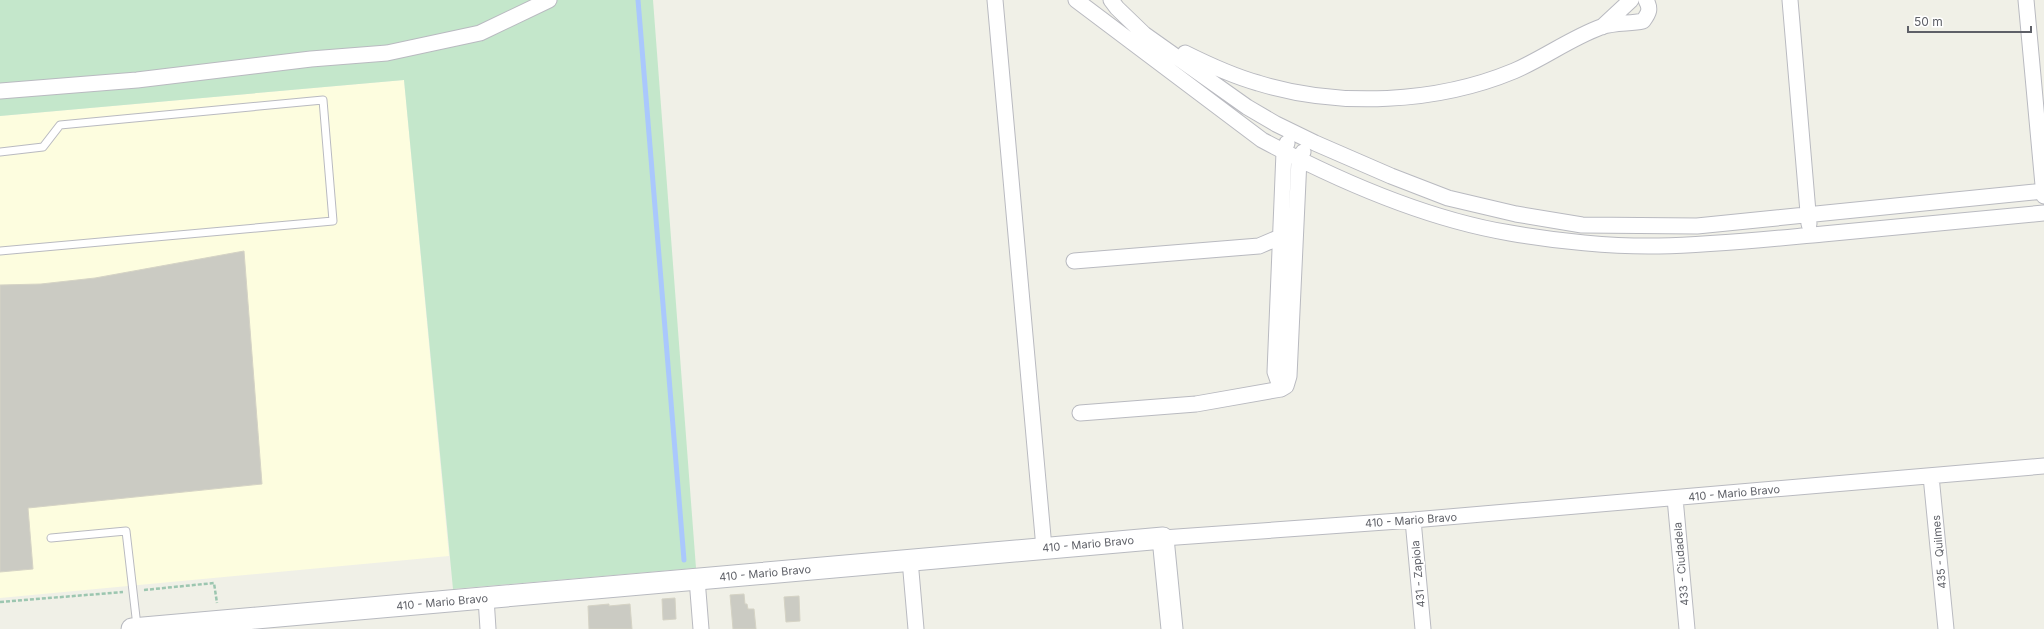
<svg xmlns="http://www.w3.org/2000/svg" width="2044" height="629" viewBox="0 0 2044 629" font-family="Inter,sans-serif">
<rect width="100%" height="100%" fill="#f0f0e7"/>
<path fill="#fdfddf" d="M404 80 449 556 0 598V116Z"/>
<path fill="#c4e7cb" d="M0 0H653L696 568 453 589 404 80 0 116Z"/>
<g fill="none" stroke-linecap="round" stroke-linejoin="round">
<path stroke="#aac8fd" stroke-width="5" d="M638 0 684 560"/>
</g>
<path fill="#cbcbc3" stroke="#d5d3c5" d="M244 251 262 484 28 508 33 569 0 572V285L41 284 95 278Z
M744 594 745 604H747L748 609H754L756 629H733L730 595Z
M799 596 800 621 786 622 784 597Z
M675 598 676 619 663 620 662 599Z
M609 604V606L630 604 632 629H589L588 606Z"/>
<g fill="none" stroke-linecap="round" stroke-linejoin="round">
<defs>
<path id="lane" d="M0 152 43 147 60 125 323 100 333 221 0 251
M51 538 126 531 137 626"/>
<path id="street" d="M995 0 1044 548
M1076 0 1262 140C1337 180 1426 219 1510 233 1555 241 1613 247 1659 246 1714 245 1769 239 1823 234 1897 227 1970 220 2044 213
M1111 0 1117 8 1144 34 1247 107 1276 124 1315 143 1391 176 1448 198 1516 214 1582 225 1697 226 2044 191
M1790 0 1809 224
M2026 0 2044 196
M1602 27 1631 0
M1185 53C1209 65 1233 76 1258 83 1339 108 1437 103 1514 71 1544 58 1571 38 1601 27 1615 22 1630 24 1643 21 1649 13 1651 9 1646 0
M0 91 137 80 311 59 387 53 480 33 549 0
M1074 261 1259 246 1280 237 1288 238
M1281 389 1275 372 1284 152 1287 143
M1080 413 1196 404 1281 389 1286 386 1289 376 1299 159 1303 152
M1931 476 1946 629
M1675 498 1687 629
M1413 520 1423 629
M1163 538 1413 520 2044 466
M910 560 916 629
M697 579 701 629
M486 598 488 629"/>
<path id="secondary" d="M132 629 1163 538 1172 629"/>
</defs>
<use href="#lane" stroke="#b9bac0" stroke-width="9"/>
<use href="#street" stroke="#b9bac0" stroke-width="17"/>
<use href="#secondary" stroke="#b8bac0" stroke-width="23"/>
<path stroke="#9cc6b0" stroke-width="2.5" stroke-dasharray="4 2" stroke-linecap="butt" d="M144 590 214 583 217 603
M0 602 123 592"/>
<use href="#lane" stroke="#fff" stroke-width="7"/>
<use href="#street" stroke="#fff" stroke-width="15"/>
<use href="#secondary" stroke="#fff" stroke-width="21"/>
</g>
<g text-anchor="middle" stroke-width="3.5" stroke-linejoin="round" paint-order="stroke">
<g font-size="11" fill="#5e6067" stroke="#fff">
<text transform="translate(1734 493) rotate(-5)" y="4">410 - Mario Bravo</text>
<text transform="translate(1411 520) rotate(-4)" y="4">410 - Mario Bravo</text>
<text transform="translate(1088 544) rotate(-5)" y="4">410 - Mario Bravo</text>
<text transform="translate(1939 552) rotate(-95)" y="4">435 - Quilmes</text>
<text transform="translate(1681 564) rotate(-95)" y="4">433 - Ciudadela</text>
<text transform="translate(765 573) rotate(-5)" y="4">410 - Mario Bravo</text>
<text transform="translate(1418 574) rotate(-95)" y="4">431 - Zapiola</text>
<text transform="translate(442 602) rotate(-5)" y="4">410 - Mario Bravo</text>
</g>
</g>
<path d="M1908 26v6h123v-6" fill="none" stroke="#5e6067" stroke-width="2"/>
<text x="1914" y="26" font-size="12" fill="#5e6067" stroke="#ffffff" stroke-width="3" paint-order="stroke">50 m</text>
</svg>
